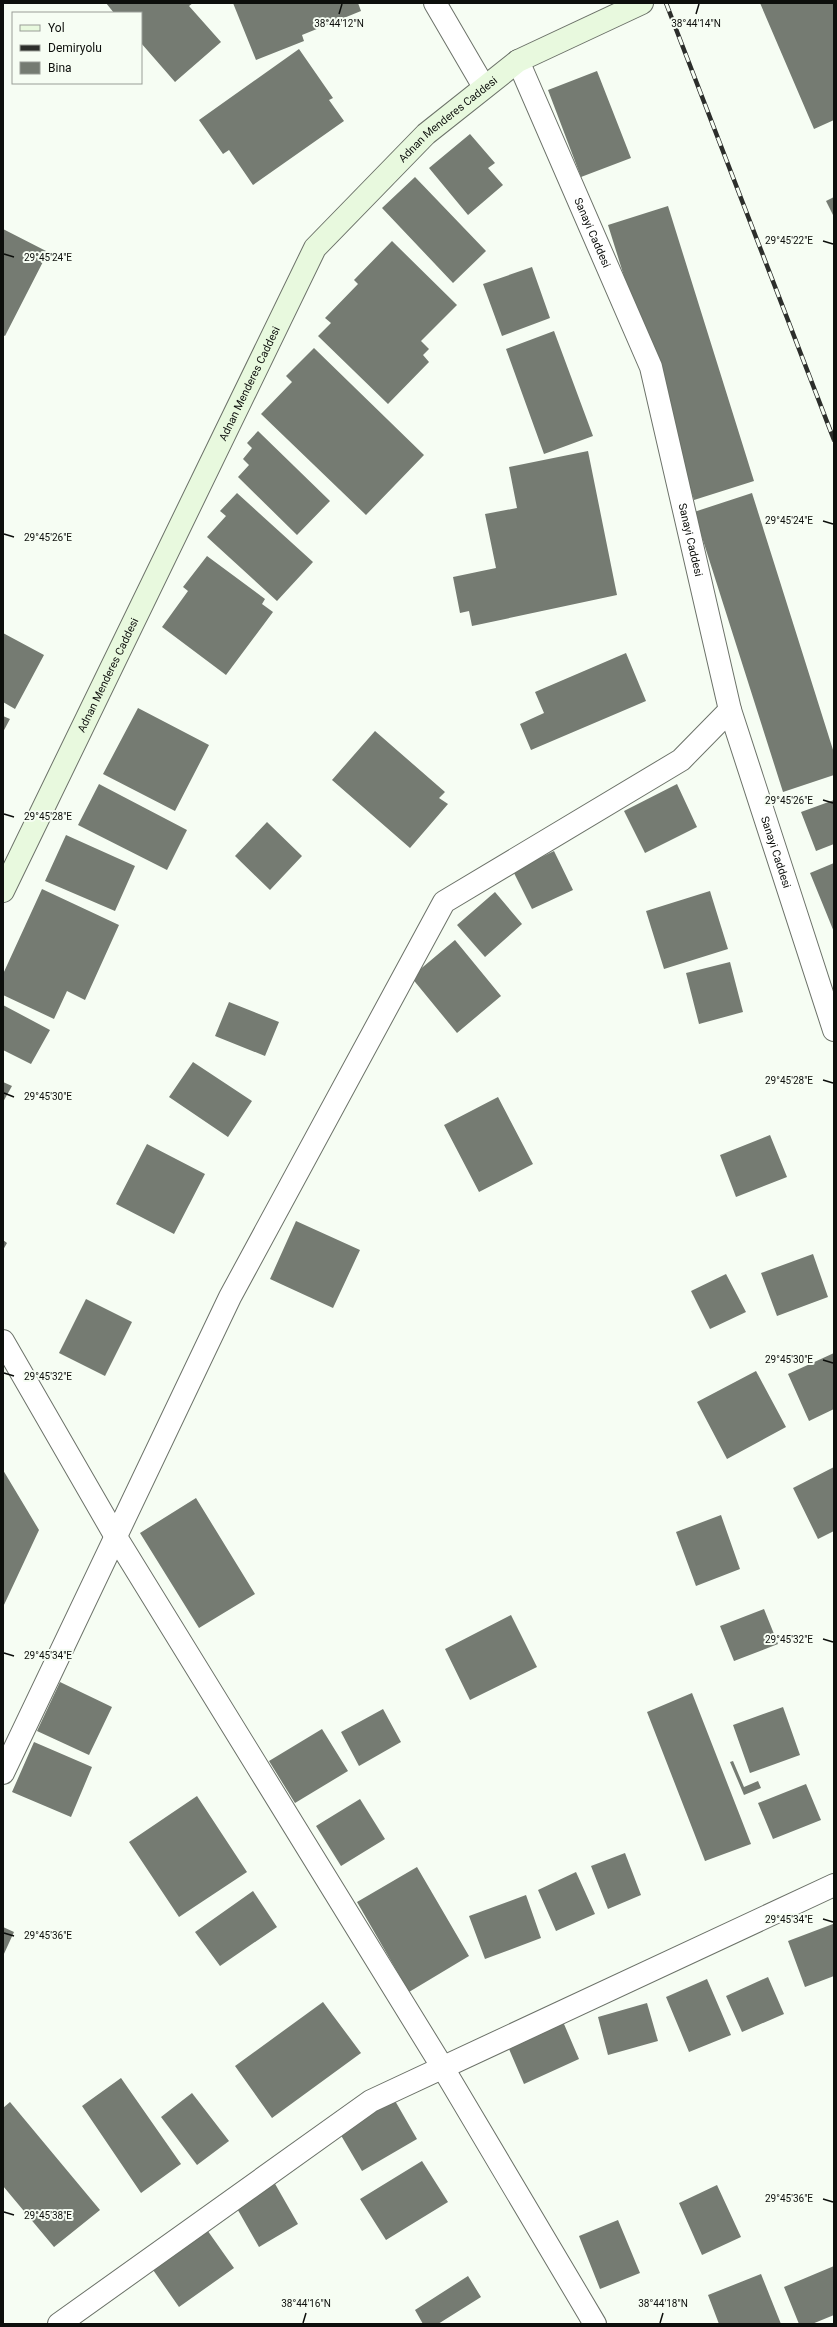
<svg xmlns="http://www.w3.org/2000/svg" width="837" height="2327" viewBox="0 0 837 2327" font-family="Roboto,sans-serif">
<rect width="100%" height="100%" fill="#f6fdf3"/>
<path fill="#757b72" d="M106 3H193L189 6 221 42 175 82 141 43V13H114Z
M233 3H358L361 11 302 35 304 41 256 60Z
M760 3H834V120L814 129Z
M299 49 333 98 329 100 344 121 253 185 229 150 223 154 199 120Z
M597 71 631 158 581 177 548 90Z
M470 134 495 163 488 168 503 185 468 215 429 168Z
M415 177 486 251 453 283 382 208Z
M834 197V217L826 201Z
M668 206 754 481 694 500 608 225Z
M3 229 48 252 5 336 3 335Z
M392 241 457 305 421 341 429 349 423 355 429 362 388 404 318 336 331 323 325 318 358 284 354 280Z
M532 267 550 318 502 336 483 284Z
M554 331 593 436 544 454 506 349Z
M314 348 424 455 366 515 261 414 292 382 286 376Z
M258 431 330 501 297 535 238 477 249 465 243 459 252 448 247 443Z
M588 451 617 595 472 626 469 611 460 613 453 577 496 568 485 514 517 508 509 467Z
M237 493 313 562 277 601 207 537 226 516 220 511Z
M752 493 834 753V775L783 792 694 512Z
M207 556 265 599 262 604 273 612 226 675 162 627 188 591 183 587Z
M3 633 44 655 15 709 3 702Z
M626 653 646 701 531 750 520 724 544 713 535 692Z
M138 708 209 745 175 811 103 774Z
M3 716 10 719 3 732Z
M375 731 445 792 439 798 448 804 410 848 332 780Z
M99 784 187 830 167 870 78 825Z
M677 784 697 827 645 853 624 811Z
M834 800V844L816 851 801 812Z
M267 822 302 856 270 890 235 856Z
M66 835 135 866 115 911 45 881Z
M554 851 573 890 532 909 513 871Z
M834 863V932L810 873Z
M42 889 119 925 85 1000 67 991 54 1019 3 995V974Z
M710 891 728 949 664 969 646 911Z
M495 892 522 924 485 957 457 925Z
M455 940 501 996 457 1033 411 977Z
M730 962 743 1012 699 1024 686 973Z
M229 1002 279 1022 265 1056 215 1036Z
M3 1005 50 1030 31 1064 3 1050Z
M193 1062 252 1101 228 1137 169 1097Z
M3 1082 12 1086 3 1102Z
M498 1097 533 1164 479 1192 444 1125Z
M770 1135 787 1177 736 1197 720 1155Z
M147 1144 205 1174 174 1234 116 1204Z
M296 1221 360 1250 333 1308 270 1279Z
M3 1240 7 1243 3 1250Z
M813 1254 828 1297 777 1316 761 1273Z
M726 1274 746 1312 710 1329 691 1291Z
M86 1299 132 1322 105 1376 59 1353Z
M834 1353V1409L809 1421 788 1374Z
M756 1371 786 1427 727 1459 697 1402Z
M834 1467V1531L818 1539 793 1488Z
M3 1470 39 1530 3 1607Z
M196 1498 255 1594 199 1628 140 1533Z
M721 1515 740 1569 696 1586 676 1532Z
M764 1609 778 1644 734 1661 720 1626Z
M511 1615 537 1667 470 1700 445 1649Z
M60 1682 112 1707 89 1755 37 1731Z
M692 1693 751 1844 705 1861 647 1712Z
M783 1707 800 1755 750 1773 733 1725Z
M383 1709 401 1742 359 1766 341 1732Z
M322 1729 348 1771 295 1803 269 1761Z
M34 1742 92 1767 71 1817 12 1792Z
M733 1761 744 1787 758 1781 761 1788 744 1795 730 1762Z
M806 1784 821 1820 773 1839 758 1803Z
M197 1796 247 1872 179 1917 129 1842Z
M360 1799 385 1839 341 1866 316 1826Z
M625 1853 641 1895 608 1909 591 1866Z
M417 1867 469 1956 409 1992 357 1902Z
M576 1872 595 1914 556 1931 538 1890Z
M253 1891 277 1927 220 1966 195 1932Z
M526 1895 541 1938 485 1959 469 1916Z
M833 1924 834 1976 805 1987 788 1941Z
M3 1927 14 1932 3 1956Z
M768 1977 784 2014 742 2032 726 1996Z
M707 1979 731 2035 689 2052 666 1997Z
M323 2002 361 2053 272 2118 235 2066Z
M647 2003 658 2041 608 2055 598 2017Z
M561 2017 579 2059 524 2084 506 2042Z
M121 2078 181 2164 141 2193 82 2106Z
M192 2093 229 2141 197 2165 161 2117Z
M394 2099 417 2139 362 2171 339 2132Z
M10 2102 100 2210 54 2247 3 2186V2108Z
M422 2161 448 2202 386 2240 360 2199Z
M274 2182 298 2224 259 2247 235 2205Z
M717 2185 741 2237 702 2255 679 2203Z
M618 2220 640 2273 600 2289 579 2236Z
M205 2227 234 2268 179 2307 151 2267Z
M834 2266V2315L812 2324H799L784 2287Z
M761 2274 781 2324H719L708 2295Z
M468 2276 481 2297 438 2324H423L415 2310Z"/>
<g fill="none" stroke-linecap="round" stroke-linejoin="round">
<defs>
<g id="street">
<path d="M435 3 484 87"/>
<path id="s1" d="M518 61 651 367 730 710 834 1030"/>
<path d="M3 1341 116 1537 443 2068 595 2324"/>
<path d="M3 1773 230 1297 444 902 681 760 730 710"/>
<path d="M59 2324 371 2101 834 1885"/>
</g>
<g id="secondary">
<path id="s2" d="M3 891 315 248 426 134 518 61 642 3"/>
</g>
</defs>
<use href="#street" stroke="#6c7269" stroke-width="24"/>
<use href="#secondary" stroke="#6c7269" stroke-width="24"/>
<use href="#street" stroke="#fff" stroke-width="22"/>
<use href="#secondary" stroke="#e8f9de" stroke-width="22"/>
<defs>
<path id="rail" d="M666 3 834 440"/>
</defs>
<use href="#rail" stroke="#2c2e2b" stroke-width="4.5"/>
<use href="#rail" stroke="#f6fdf3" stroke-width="3" stroke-dasharray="9" stroke-linecap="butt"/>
</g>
<path fill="none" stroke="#0d0f0c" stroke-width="1.5" d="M339 14 342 4M696 14 699 4M823 241 833 244M4 254 14 257M823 521 833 524M4 534 14 537M823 800 833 803M4 814 14 817M823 1080 833 1083M4 1093 14 1097M823 1360 833 1363M4 1373 14 1376M823 1639 833 1642M4 1653 14 1656M823 1919 833 1922M4 1933 14 1936M823 2199 833 2202M4 2212 14 2215M303 2323 306 2313M660 2323 663 2313"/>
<g text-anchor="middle" stroke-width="4" stroke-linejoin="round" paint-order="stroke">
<g font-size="11" fill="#0d0f0c" stroke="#f6fdf3">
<text dy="4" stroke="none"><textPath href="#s2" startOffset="900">Adnan Menderes Caddesi</textPath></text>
<text dy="4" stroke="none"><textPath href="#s1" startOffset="187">Sanayi Caddesi</textPath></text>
<text dy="4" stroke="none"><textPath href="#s2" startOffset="564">Adnan Menderes Caddesi</textPath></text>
<text dy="4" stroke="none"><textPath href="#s1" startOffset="511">Sanayi Caddesi</textPath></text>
<text dy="4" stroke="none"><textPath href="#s2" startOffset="240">Adnan Menderes Caddesi</textPath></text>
<text dy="4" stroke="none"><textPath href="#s1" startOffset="835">Sanayi Caddesi</textPath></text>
</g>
</g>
<g font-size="10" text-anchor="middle" fill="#0d0f0c" stroke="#f6fdf3" stroke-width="4" stroke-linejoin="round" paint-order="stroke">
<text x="339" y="27">38°44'12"N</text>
<text x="696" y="27">38°44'14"N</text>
<text x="789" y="244">29°45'22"E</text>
<text x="48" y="261">29°45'24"E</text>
<text x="789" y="524">29°45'24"E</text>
<text x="48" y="541">29°45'26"E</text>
<text x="789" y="804">29°45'26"E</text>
<text x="48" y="820">29°45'28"E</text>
<text x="789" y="1084">29°45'28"E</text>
<text x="48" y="1100">29°45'30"E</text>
<text x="789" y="1363">29°45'30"E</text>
<text x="48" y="1380">29°45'32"E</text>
<text x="789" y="1643">29°45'32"E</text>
<text x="48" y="1659">29°45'34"E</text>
<text x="789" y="1923">29°45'34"E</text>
<text x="48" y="1939">29°45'36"E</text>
<text x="789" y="2202">29°45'36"E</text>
<text x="48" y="2219">29°45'38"E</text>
<text x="306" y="2307">38°44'16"N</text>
<text x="663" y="2307">38°44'18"N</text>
</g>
<rect width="837" height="2327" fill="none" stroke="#0d0f0c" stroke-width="8"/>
<rect x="12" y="12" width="130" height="72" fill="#f6fdf3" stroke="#999e97"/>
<rect x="20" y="25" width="20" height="6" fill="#e8f9de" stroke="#999e97"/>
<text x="48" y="32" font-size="12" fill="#0d0f0c">Yol</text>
<rect x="20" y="45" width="20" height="6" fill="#2c2e2b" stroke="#999e97"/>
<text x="48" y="52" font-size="12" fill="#0d0f0c">Demiryolu</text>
<rect x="20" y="62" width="20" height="12" fill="#757b72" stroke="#999e97"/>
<text x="48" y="72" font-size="12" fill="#0d0f0c">Bina</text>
</svg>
